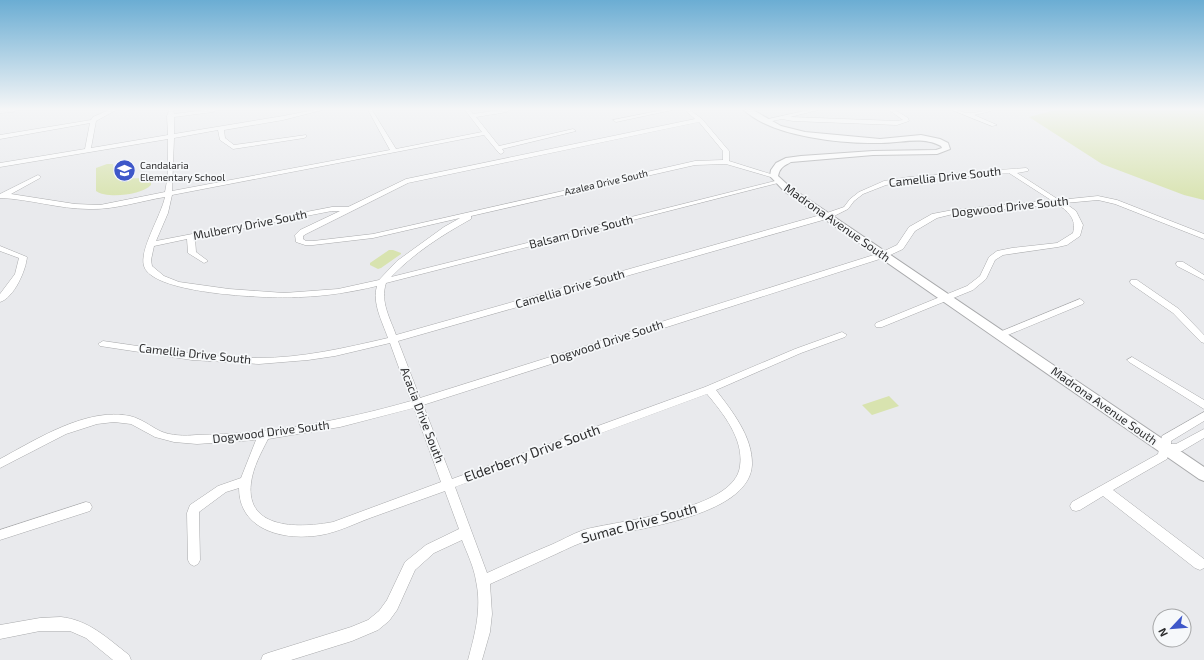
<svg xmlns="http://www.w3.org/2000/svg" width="1204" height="660" viewBox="0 0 1204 660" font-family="'Exo 2',sans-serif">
<rect width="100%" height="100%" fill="#e9eaed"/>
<path fill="#d8e3af" d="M1055 110H1204V200L1184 195 1102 164 1029 117Z
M107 164H113L114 172C124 181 139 177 151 179V185C142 195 107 199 96 191V168Z
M389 250H393L401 253V254L381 268 378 269 370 265V263Z
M889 396 899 406 872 415 862 405Z"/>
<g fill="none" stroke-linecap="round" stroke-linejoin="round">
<defs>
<path id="minor" d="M0 110H16L13 112 0 113Z
M109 110H116L96 121 91 148 168 135 167 116 169 110H173L174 114 204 110H216L213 112 174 117V134L283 116 314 110H322L283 120 224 130 225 138 234 145 306 135V137L304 138 233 149 220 140 218 130 174 138 172 191 390 150 368 110H372L396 149 482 132 465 110H470L473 114 500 110H509L507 112 476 117 499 146 573 129 576 131 502 149 504 152 501 154 499 153 484 135 172 195 168 213 156 241 332 207H348L406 179 695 119 685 110H690L702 119 729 151V161L777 176 774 178 726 164 695 165 471 216V219C442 235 414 253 391 277L779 180 782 182 386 283C380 302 390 318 396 335L824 214 844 207 850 199 859 192 884 181 909 177 1026 168 1028 169V171L1017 173 1059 200 1098 196 1117 200 1204 234V239L1115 204 1098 200 1065 203 1076 211 1083 225 1080 236 1067 245 1058 247 1003 255 995 260 986 279 973 290 882 327H876L875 325 876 323 967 286 980 276 989 257 997 251 1012 248 1057 243 1073 233C1077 219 1068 211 1057 204L953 214 937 218 915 231 903 249 886 257 423 405 452 479 705 387 795 349 842 332 847 335 845 337 801 353 716 390C732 411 753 437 752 465 749 518 629 529 590 540 578 543 567 549 556 554 534 564 512 574 490 584L492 614 490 632 482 660H468C475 634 482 608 476 581 474 567 467 553 462 540L434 553 415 570 397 610 389 621 378 630 352 641 291 660H261L263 655 268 653 351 627 368 620 379 611 387 600 405 562 426 545 459 529 445 491C420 500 395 509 370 518 354 524 338 532 321 535 287 541 239 532 239 488L226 492 199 512 200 560 198 564 194 566 190 564 188 560 187 513 190 505 218 486 241 478 256 440 197 444 174 442 155 437 131 424 114 422 97 424 66 434 0 468V459C37 439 87 407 130 416 142 419 150 426 160 431 171 436 185 436 196 435 270 434 341 421 411 401L390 343 335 356 308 360 259 364 192 360 100 346 98 344 103 341C154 348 206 358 258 358 302 358 345 348 388 338 382 321 372 303 377 286 352 292 327 296 301 297 275 299 152 295 144 266 139 250 161 216 165 197 140 201 114 210 89 209 59 209 30 199 0 198V194L38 175 41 177 40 178 11 194 75 204 100 205 165 192 168 175V139L0 167V163L85 149 90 123 0 139V135L91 120 93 117ZM699 122 723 151V160L695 161 373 234 313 241H306L303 239V236L306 234 408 183ZM1009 173 1051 200 953 210 932 214 909 227 897 245 880 253 420 398 398 341 830 218 848 209 854 201 863 194 886 185 909 181ZM332 211H340L300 230 295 235 296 242 305 245H313L373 238 460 218 444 227 397 261 379 280 338 289 284 293 229 289 179 282 164 276 152 266 151 260 154 246 187 239 188 253 204 263 208 261 196 252 195 238ZM707 394C723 413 744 439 740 466 735 510 622 520 587 529 576 532 564 539 553 544 531 553 509 563 487 573L455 487ZM414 408 441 482 333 522C302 528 245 531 251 483 253 467 261 453 268 439L340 427Z
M663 110H672L616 122 613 120Z
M809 110H818L790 117 897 121 903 120 889 110H895L908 118 909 121 897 125 793 121 782 119 767 122 764 120Z
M952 110C959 109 962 113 968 113 975 114 984 110 991 110V111L974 115 997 125 992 126Z
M0 246 27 257C26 270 14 298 0 302V294L15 274 19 258 0 251Z
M1177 262H1183L1204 275V280L1177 266 1176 264Z
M1131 280H1137L1179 309 1204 335V343L1201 342 1173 313 1131 284 1130 282Z
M1080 299 1084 302 1083 304 1003 337 1000 338 995 335 997 333Z
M1132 357 1204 400V409L1129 362 1127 360Z
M1204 412V421L1171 441V444H1176L1204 429V438L1182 451 1169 452 1167 459 1113 490 1204 559V568L1200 570 1195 568 1103 496 1080 510 1076 511 1072 510 1070 506 1072 502 1158 454 1162 436Z
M86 502 90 503 92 507 90 511 0 540V530Z
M61 617C89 620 107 638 129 655L131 660H113L86 638 70 631H40L0 639V625L40 618Z"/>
<path id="major" d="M744 110H753L781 126 805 132 880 139 921 135 940 139 948 143 950 149 937 154 873 155 791 162C784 166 780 167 778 176L790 187 1204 467V481L1199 479 784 191 770 176 771 170 776 163 786 158 801 156 873 151 936 150 942 148 941 146C922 136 902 143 881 143 844 144 772 137 744 110Z"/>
</defs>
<use href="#minor" stroke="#a9aaac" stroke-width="1"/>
<use href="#major" stroke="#a9aaac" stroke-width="2"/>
<use href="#minor" fill="#fff" fill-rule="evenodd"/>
<use href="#major" fill="#fff" fill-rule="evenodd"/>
</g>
<linearGradient id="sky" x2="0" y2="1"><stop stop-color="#6badd3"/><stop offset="0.54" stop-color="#f5f6f7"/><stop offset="1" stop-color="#f5f6f7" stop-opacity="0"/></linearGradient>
<rect width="1204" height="202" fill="url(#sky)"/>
<defs>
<symbol id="school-disc" viewBox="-11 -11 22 22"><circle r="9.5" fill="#3e57c9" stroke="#f6f8fa"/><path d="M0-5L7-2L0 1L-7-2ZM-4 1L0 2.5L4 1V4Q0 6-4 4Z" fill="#fff"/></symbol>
</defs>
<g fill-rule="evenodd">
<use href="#school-disc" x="112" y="158" width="25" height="25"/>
</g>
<g text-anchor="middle" stroke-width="3.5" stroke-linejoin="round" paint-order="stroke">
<g font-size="10" fill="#2d2d2e" stroke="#f6f8fa" text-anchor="start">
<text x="140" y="169">Candalaria<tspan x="140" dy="12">Elementary School</tspan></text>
</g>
<g font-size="10" fill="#2d2d2e" stroke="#f6f8fa">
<text transform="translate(606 182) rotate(-13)" y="4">Azalea Drive South</text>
</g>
<g font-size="12" fill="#2d2d2e" stroke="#f6f8fa">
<text transform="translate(945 177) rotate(-6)" y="4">Camellia Drive South</text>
<text transform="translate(1010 207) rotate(-6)" y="4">Dogwood Drive South</text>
<text transform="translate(837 223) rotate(35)" y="4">Madrona Avenue South</text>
<text transform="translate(250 225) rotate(-11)" y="4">Mulberry Drive South</text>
<text transform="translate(581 232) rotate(-14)" y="4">Balsam Drive South</text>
<text transform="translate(570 289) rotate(-16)" y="4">Camellia Drive South</text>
<text transform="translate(607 342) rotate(-18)" y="4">Dogwood Drive South</text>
<text transform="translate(195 354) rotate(6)" y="4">Camellia Drive South</text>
<text transform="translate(1104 406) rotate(35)" y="4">Madrona Avenue South</text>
<text transform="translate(422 415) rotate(69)" y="4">Acacia Drive South</text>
<text transform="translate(271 432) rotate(-7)" y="4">Dogwood Drive South</text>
</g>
<g font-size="14" fill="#2d2d2e" stroke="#f6f8fa">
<text transform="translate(532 453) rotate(-20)" y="5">Elderberry Drive South</text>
<text transform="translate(639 523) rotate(-15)" y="5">Sumac Drive South</text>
</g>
</g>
<g transform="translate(1172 628) rotate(244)"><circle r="19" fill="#f6f8fa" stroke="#a6a7a8"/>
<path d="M0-3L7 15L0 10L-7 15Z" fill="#3e57c9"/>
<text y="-6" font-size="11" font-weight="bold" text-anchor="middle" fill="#2d2d2e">N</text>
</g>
</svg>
